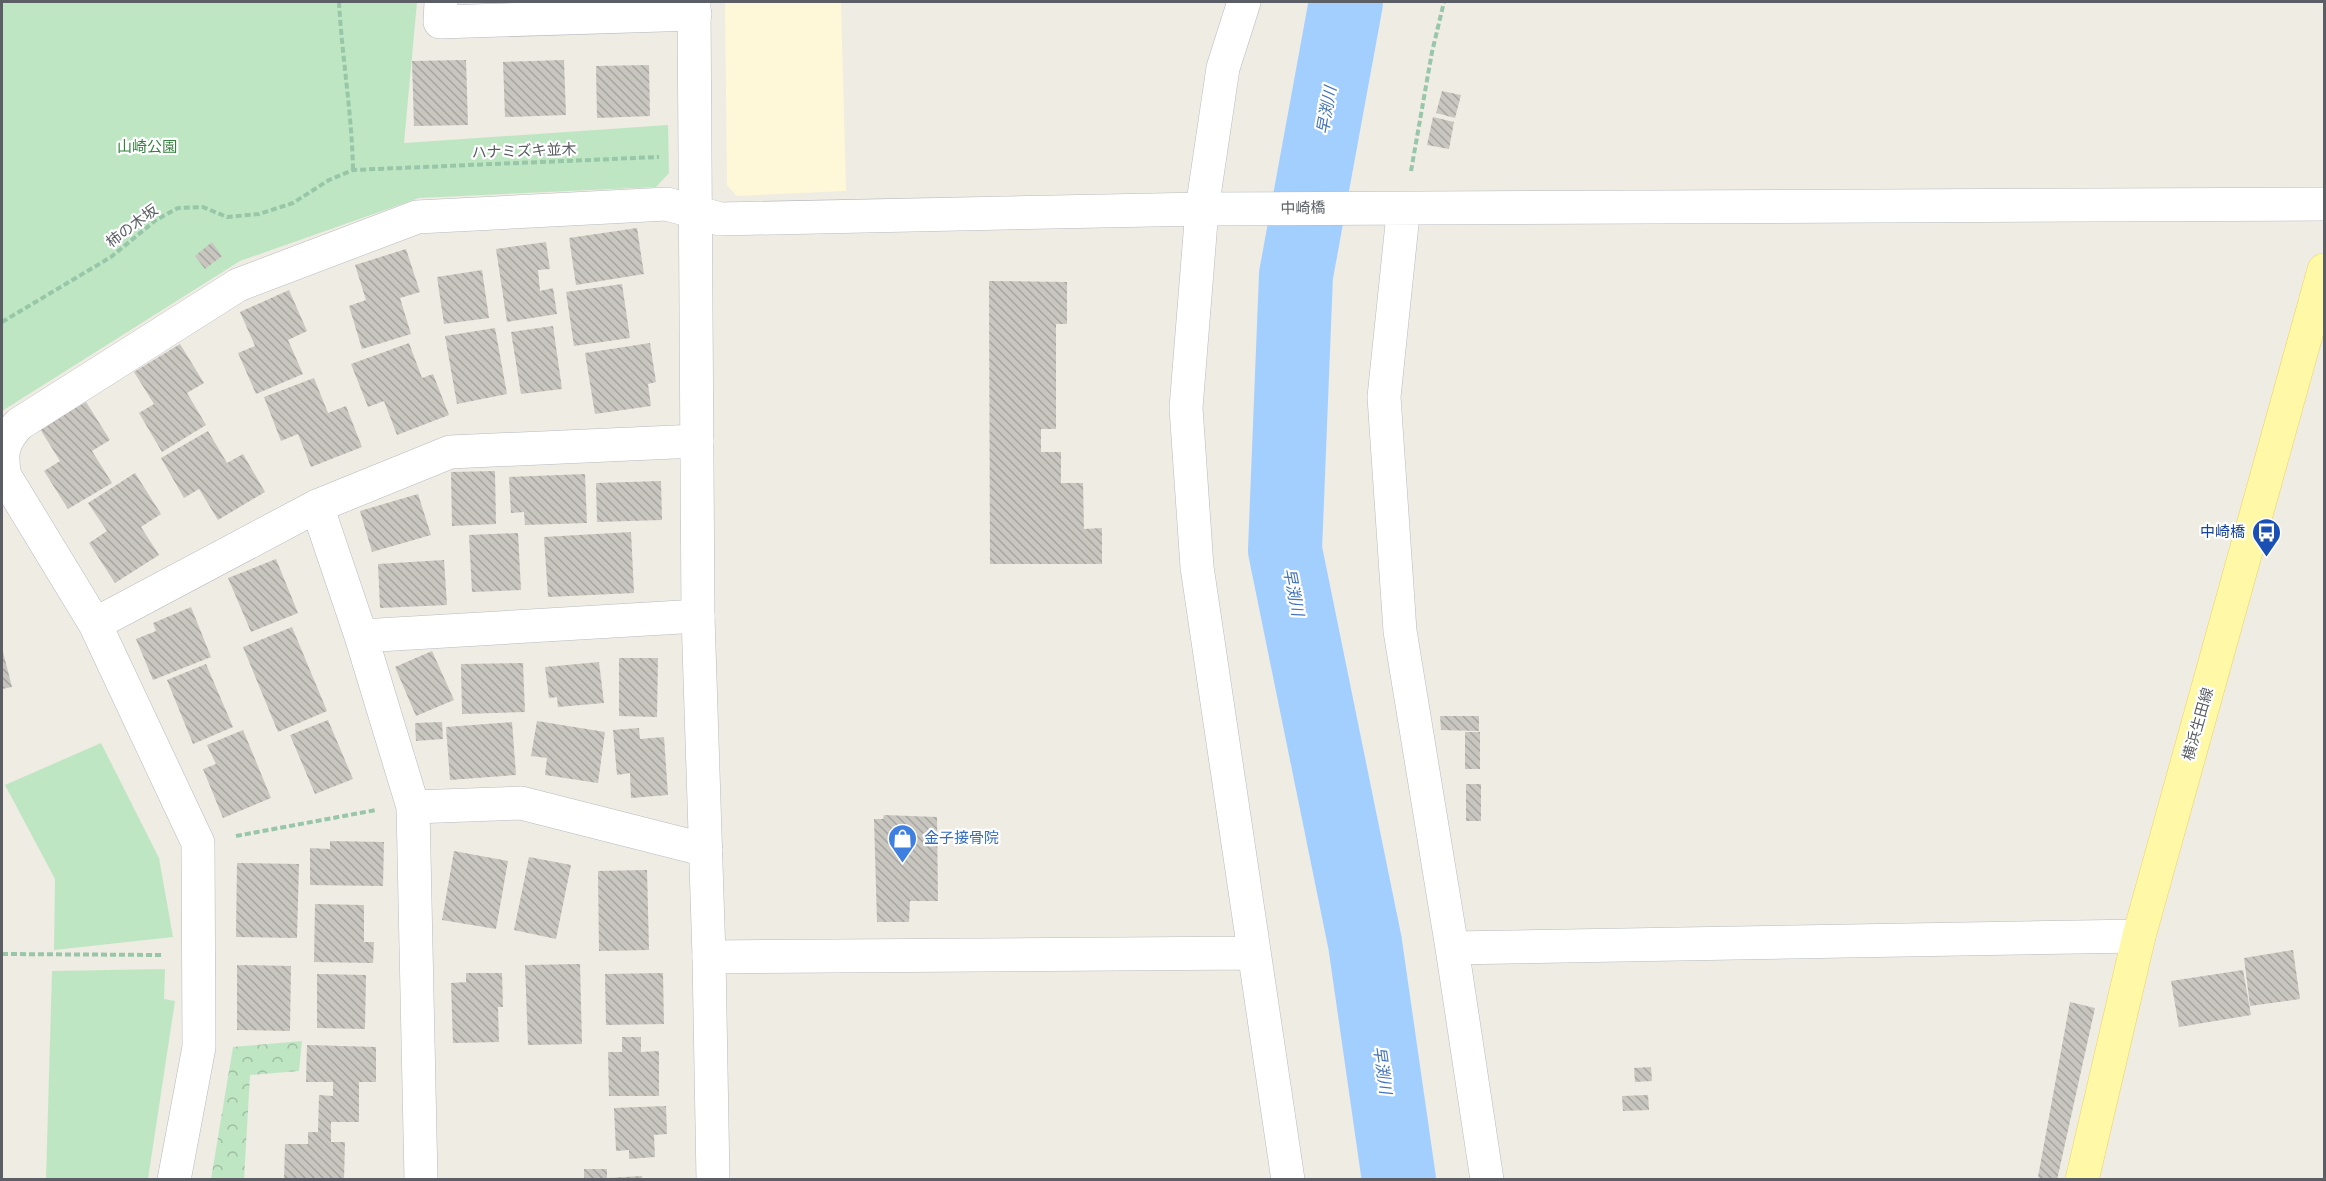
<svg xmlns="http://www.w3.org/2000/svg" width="2326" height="1181" viewBox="0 0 2326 1181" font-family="'IBM Plex Sans','Noto Sans JP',sans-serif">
<defs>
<pattern id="forest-crowns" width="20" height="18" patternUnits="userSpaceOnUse" patternTransform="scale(1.5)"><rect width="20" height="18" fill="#bfe6c2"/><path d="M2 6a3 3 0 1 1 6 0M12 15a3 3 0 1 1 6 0" fill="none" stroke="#9ebea1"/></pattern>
<pattern id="building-back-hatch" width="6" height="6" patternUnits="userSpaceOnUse" patternTransform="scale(1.5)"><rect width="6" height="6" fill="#c9c6c0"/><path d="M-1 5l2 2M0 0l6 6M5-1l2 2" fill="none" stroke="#a6a4a0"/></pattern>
</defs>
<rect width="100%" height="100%" fill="#eeece3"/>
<path fill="#fef8d8" d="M725 2H841L846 191 737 196 727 185Z"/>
<path fill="#bfe6c2" d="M2 2H417L404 143 668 125 669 173 656 187 419 198 240 261 2 411Z
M101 743 159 858 173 937 54 950 55 879 5 785Z
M165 969 164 999 175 1001 148 1179H46L52 971Z"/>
<path fill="url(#forest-crowns)" d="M302 1041 299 1071 250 1075 244 1179H211L233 1047Z"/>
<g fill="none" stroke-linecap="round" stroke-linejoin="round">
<path stroke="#a2cfff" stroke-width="74" d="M1346 2 1296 275 1285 550 1365 943 1399 1180"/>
</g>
<path fill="url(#building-back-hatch)" d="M466 60 468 125 414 126 412 61Z
M564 60 566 115 505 117 503 62Z
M649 65 650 116 597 118 596 66Z
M1442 91 1461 95 1455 118 1436 113Z
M1433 117 1454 122 1449 149 1427 145Z
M637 228 644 274 576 285 569 238Z
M212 242 222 256 205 269 195 256Z
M546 242 550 269 538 270 540 291 553 288 557 314 507 322 496 249Z
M406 249 420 292 400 298 411 334 362 349 349 306 366 300 355 265Z
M482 270 489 318 444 324 437 277Z
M989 281 1067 282V324H1056V429H1041V452H1061V483H1083L1084 529 1102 528V564H990Z
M622 284 630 338 574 346 566 292Z
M289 290 307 331 288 340 303 374 256 394 238 353 255 346 240 312Z
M553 326 562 389 521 394 511 332Z
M495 328 507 394 457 404 445 336Z
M409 343 422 378 433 374 449 415 397 435 384 401 368 407 351 364Z
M650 343 656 382 648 384 651 406 595 414 585 353Z
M180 344 204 383 187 393 206 425 162 452 139 413 154 404 134 372Z
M314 378 328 413 346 406 362 447 311 467 298 434 281 441 264 397Z
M86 402 110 440 92 451 112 483 68 509 44 471 60 461 40 429Z
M208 431 227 463 243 454 265 492 218 520 199 489 184 498 161 458Z
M495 471 496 524 452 526 451 472Z
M135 473 161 514 141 527 159 555 115 583 89 543 107 531 88 503Z
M585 474 587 523 525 525 524 512 511 513 509 477Z
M661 481 662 520 597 522 596 483Z
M418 494 431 535 372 552 360 511Z
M631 532 634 593 548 597 544 537Z
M518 533 521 590 472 592 469 535Z
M276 559 298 613 251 632 228 578Z
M444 560 447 605 380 608 378 564Z
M191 607 211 657 153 680 136 639 156 631 153 623Z
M292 627 327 711 278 732 243 647Z
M2 648 12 687 2 689Z
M432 651 454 700 416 716 395 667Z
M619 658H658L657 717 619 716Z
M599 662 604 703 558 707 557 697 549 698 545 667Z
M523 663 525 712 462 714 461 664Z
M206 664 233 727 193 744 167 680Z
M1440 716H1479V731L1441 730Z
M328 720 353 779 315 794 290 735Z
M537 721 605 732 598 783 545 775 547 758 531 756Z
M442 722 443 739 416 741 415 723Z
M512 722 516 775 450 780 446 727Z
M639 728 640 739 664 737 668 795 631 798 630 773 617 775 613 730Z
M243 730 271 798 223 818 203 769 216 764 207 745Z
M1465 732H1480V769H1465Z
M1466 784H1481V821H1466Z
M884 815 937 817 938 901H910L909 922H877L874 819H883Z
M330 841 384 842 383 886 310 885V848L330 849Z
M454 851 508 861 496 929 442 920Z
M529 857 571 865 556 939 514 930Z
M237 863 299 864 297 938 236 937Z
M647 870 649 950 599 951 598 871Z
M315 904 364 905V942H374L373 963 314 962Z
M2293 950 2300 999 2250 1006 2244 958Z
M580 964 582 1044 528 1045 525 965Z
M237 965 291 966 290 1031 237 1030Z
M2243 970 2251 1015 2179 1027 2171 981Z
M466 973H502L503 1007H498L499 1042 453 1043 451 983 466 982Z
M663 973 664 1024 606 1025 605 974Z
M317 974 366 975 365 1029 317 1028Z
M2070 1002 2095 1008 2057 1180H2046L2038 1177Z
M622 1037H641V1052L659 1051V1096H609L608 1052H622Z
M307 1045 376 1047V1082H359V1122H331V1142H345L344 1180H284L285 1144H308V1132H318L319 1095 333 1096V1082H306Z
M1651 1067 1652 1081 1635 1082 1634 1068Z
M1648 1095 1649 1110 1623 1111 1622 1096Z
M666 1106 667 1134 654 1135 655 1157 629 1159V1150L616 1151 614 1108Z
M584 1169H607V1180H584Z
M642 1176V1180H608V1178Z"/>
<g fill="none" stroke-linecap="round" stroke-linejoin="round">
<defs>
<path id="minor" d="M441 2 440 22 695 14
M1244 2 1223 68 1202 209 1186 408 1197 567 1288 1180
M1402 224 1384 397 1400 631 1452 948 1487 1180
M317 506 361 636 413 807 421 1180
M95 624 317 506 450 452 697 441
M361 636 698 616
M413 807 521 803 706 850
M1452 948 2139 936
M709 957 1253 953
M174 1180 199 1047 198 843 95 624 5 476C0 453 3 441 19 424L238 285 417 217 667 204 720 219 1202 209 2324 204"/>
<path id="tertiary" d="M694 2 698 616 709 957 713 1180"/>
<path id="primary" d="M2082 1180 2139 936 2324 270"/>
</defs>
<use href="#minor" stroke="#b8babf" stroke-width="34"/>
<use href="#tertiary" stroke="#b8babf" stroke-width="34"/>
<use href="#primary" stroke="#f1d258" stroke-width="34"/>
<path stroke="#98c6a9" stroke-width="4" stroke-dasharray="6 3" stroke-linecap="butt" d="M339 2C342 58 352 114 353 170
M1411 171 1432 52 1444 2
M2 322 111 257 156 220 178 208 203 207 227 217 259 214 293 203 329 180 353 170 659 157
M236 836 376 810
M2 954 162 955"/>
<use href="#minor" stroke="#fff" stroke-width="33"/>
<use href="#tertiary" stroke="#fff" stroke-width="33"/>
<use href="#primary" stroke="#fff8a7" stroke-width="33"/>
</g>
<defs>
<symbol id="bus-pin" viewBox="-11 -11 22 30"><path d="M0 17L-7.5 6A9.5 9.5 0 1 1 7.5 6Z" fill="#1a4fb4" stroke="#fff"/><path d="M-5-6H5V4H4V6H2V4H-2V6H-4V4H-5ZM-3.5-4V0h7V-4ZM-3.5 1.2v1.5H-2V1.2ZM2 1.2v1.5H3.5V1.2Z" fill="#fff"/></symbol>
<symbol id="shop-pin" viewBox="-11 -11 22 30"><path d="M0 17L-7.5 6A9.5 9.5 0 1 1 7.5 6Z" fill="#3f7fe0" stroke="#fff"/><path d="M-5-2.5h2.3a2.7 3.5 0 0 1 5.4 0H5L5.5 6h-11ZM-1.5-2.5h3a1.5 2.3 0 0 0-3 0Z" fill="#fff"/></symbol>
</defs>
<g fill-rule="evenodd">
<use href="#bus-pin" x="2250" y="516" width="33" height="45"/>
<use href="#shop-pin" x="886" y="822" width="33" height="45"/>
</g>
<g text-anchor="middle" stroke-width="4.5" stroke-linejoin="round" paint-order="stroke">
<g font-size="15" fill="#34823e" stroke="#fff">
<text x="147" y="152">山崎公園</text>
</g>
<g font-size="15" fill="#5b5e64" stroke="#fff">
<text transform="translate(524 151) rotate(-2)" y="5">ハナミズキ並木</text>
<text transform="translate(1303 208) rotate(-1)" y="5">中崎橋</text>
<text transform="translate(132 226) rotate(-37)" y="5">柿の木坂</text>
<text transform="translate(2198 724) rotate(-74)" y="5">横浜生田線</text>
</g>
<g font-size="15" fill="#164399" stroke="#fff" text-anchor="end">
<text x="2245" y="537">中崎橋</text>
</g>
<g font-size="15" fill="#366cbe" stroke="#fff" text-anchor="start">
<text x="924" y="843">金子接骨院</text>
</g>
<g font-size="16" font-style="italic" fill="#4173ba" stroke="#fff">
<text transform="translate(1326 110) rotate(-80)" y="6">早渕川</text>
<text transform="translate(1294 592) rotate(79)" y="6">早渕川</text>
<text transform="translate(1383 1070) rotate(82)" y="6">早渕川</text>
</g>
</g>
<rect width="2326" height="1181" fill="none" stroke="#5b5e64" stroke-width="6"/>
</svg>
